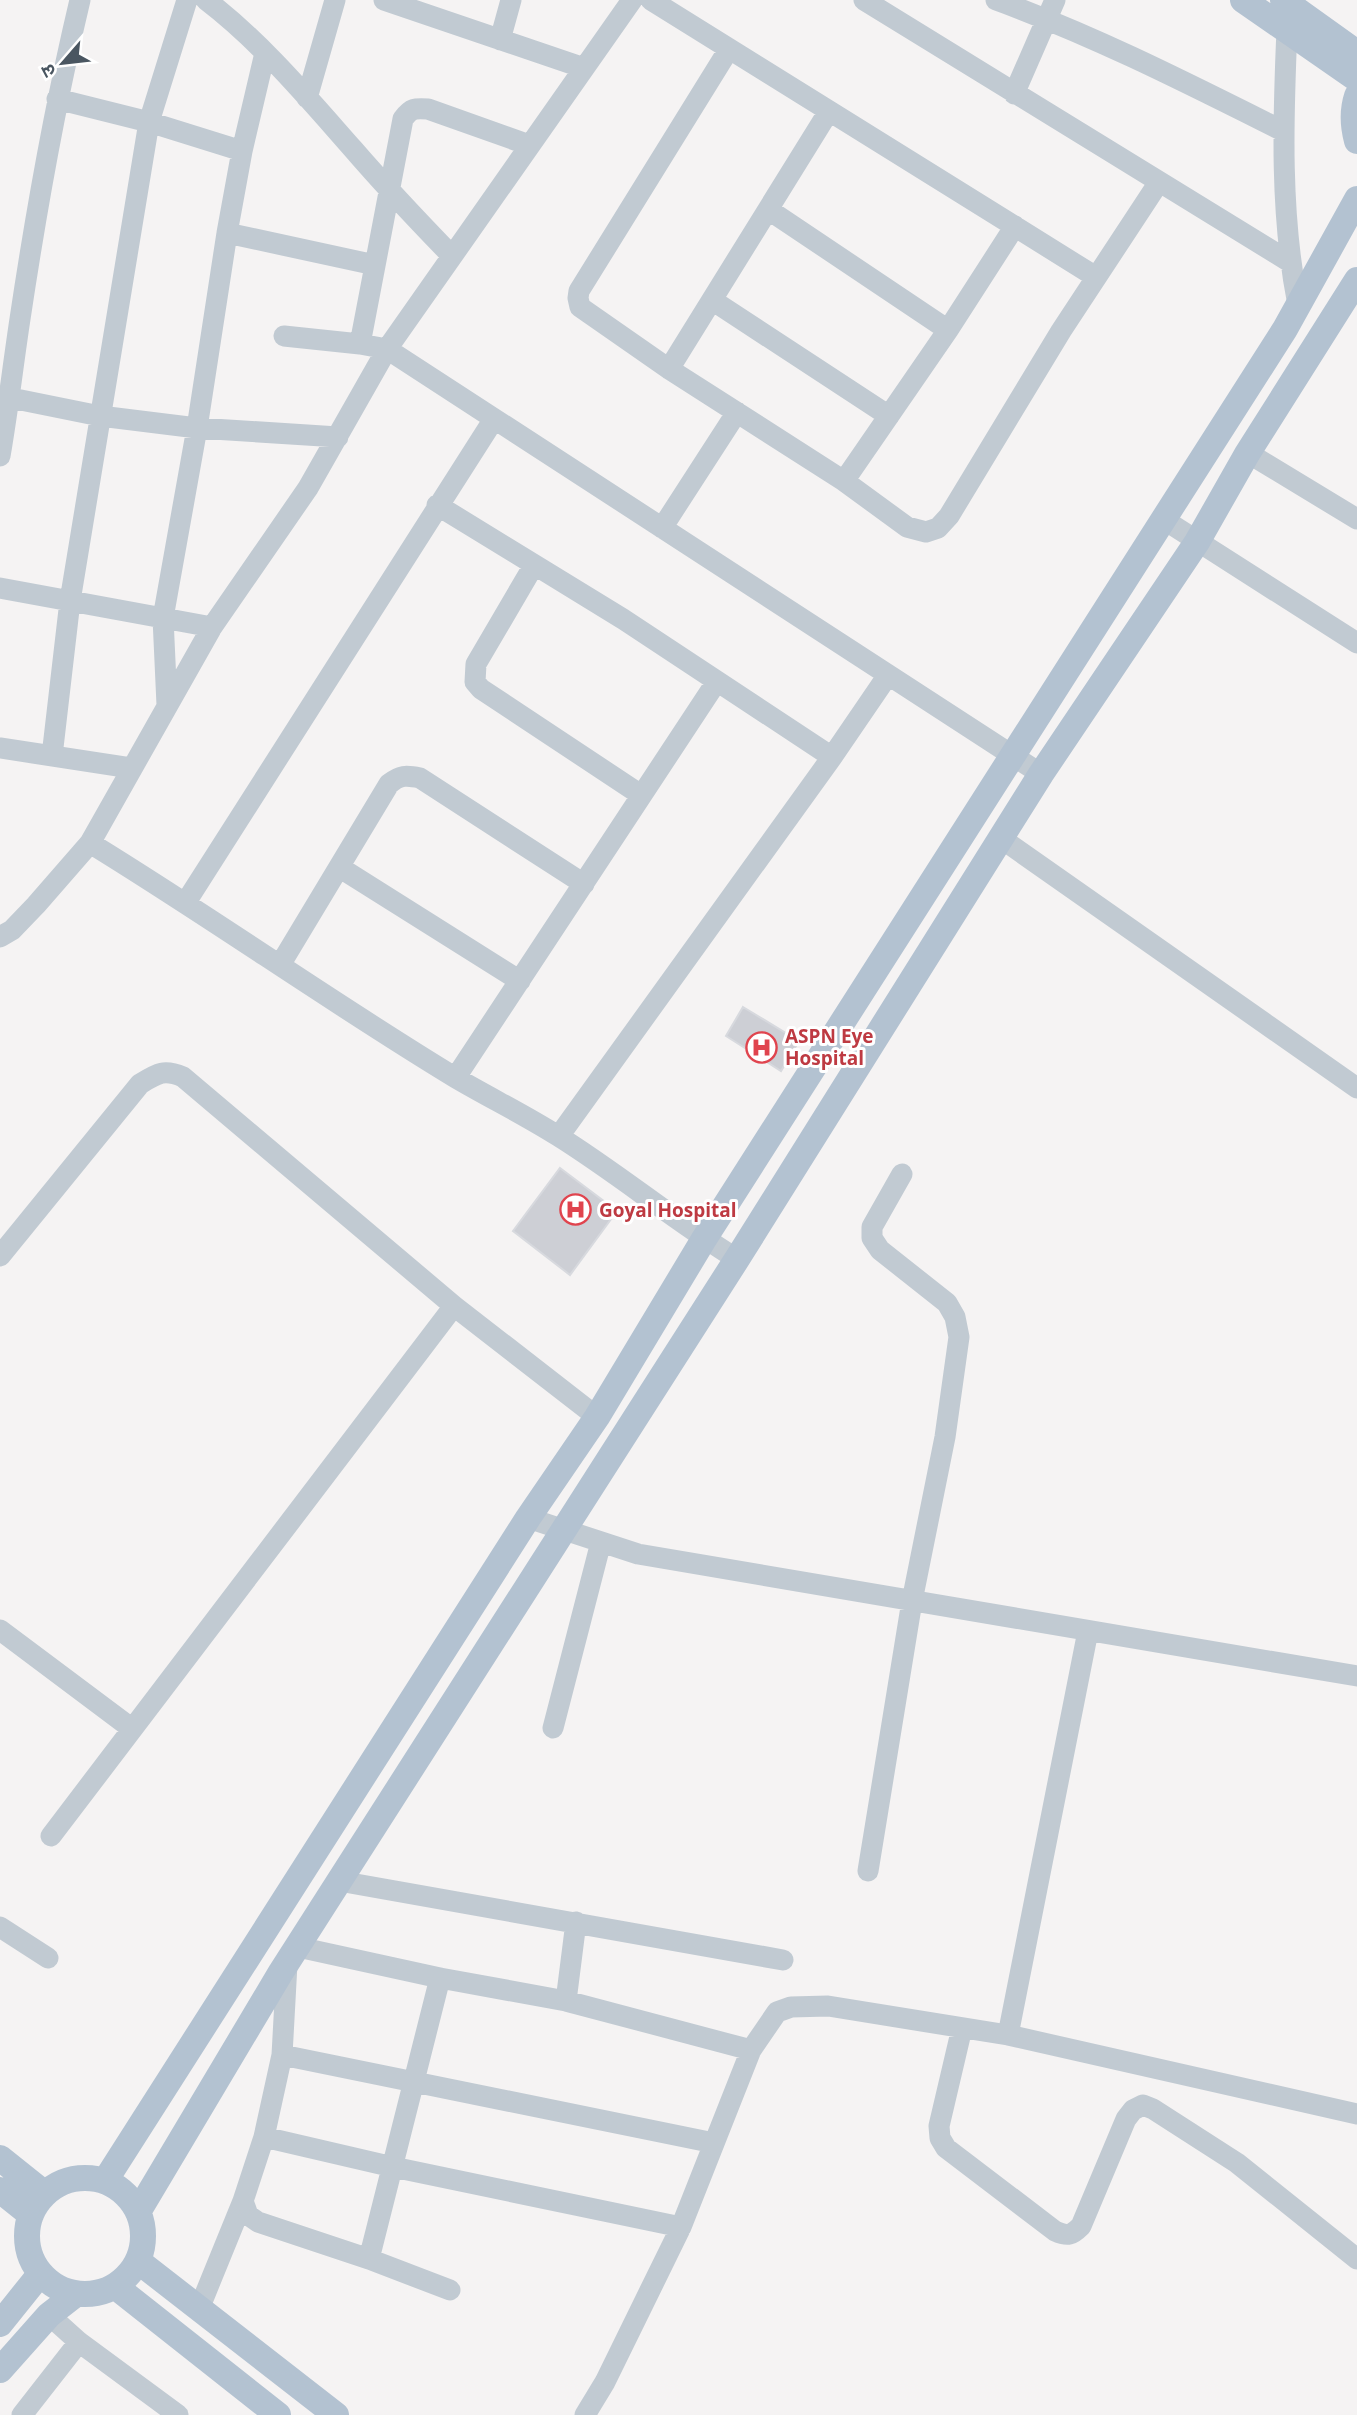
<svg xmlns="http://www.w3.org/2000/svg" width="1357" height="2415" viewBox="0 0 1357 2415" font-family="'Open Sans','Noto Sans Devanagari',sans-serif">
<rect width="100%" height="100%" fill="#f5f3f3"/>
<path fill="#cdcfd5" stroke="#d7d9de" stroke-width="2" d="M743 1007 799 1041 781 1071 726 1036Z
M560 1168 617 1211 570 1275 513 1231Z"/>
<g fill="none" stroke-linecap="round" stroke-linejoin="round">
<path stroke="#c1cad2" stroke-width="21" d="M206 0C261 42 307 97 353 149 385 186 418 221 452 256
M384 0 584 68
M651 0 1096 277
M864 0 1290 262
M996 0C1095 36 1189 84 1283 131
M1287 29C1283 121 1280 214 1298 305
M500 40 511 0
M729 49 579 291 578 298 580 307 669 369 844 481 907 527 926 532 938 528 949 516 1061 331 1159 182
M1014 94 1055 0
M307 98 335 0
M57 99 149 122 242 151
M769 210 948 330
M227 233 375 265
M712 300 889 416
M284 336 360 344 387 349 1041 774
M360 344 403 119C411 108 415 108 428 109L529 145
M669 369 829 111
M11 398 100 416 197 428 338 437
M1248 453 1357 519
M0 456C8 410 13 365 20 319 36 212 55 105 80 0
M844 481 948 330 1015 226
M437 505 623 619 832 757
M1163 519 1357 643
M662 528 737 412
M534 565 476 664 475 682 481 689 641 795
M0 588 212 627
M167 705 163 618 197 428 227 233 242 151 265 53
M0 748 131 768
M52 756 70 601 149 122 187 0
M1002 839 1357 1088
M90 843C214 919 332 1003 456 1078 490 1098 525 1115 558 1136 619 1174 675 1221 737 1259
M339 867 520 981
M186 902 494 419
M0 937 12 930 36 905 90 843 212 627 308 488 387 349 632 0
M280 965 389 784C400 775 406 775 420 778L584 884
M456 1077 717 681
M559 1136 832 757 888 675
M0 1256 140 1084C158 1073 164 1069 183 1077L454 1306
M528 1518 638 1554 1357 1676
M0 1630 131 1728
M553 1728 601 1542
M51 1836 454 1306 597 1417
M868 1871 912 1601 945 1437 959 1337 955 1317 947 1303 880 1250 872 1238V1227L902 1174
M339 1881 783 1960
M0 1927 48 1958
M298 1947 440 1978 566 2001 751 2050
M287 1964 282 2055 264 2137 243 2201 248 2215 258 2222 369 2259 450 2290
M566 2001 576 1922
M962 2028 939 2126 940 2138 946 2148 1055 2231C1068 2237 1072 2235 1081 2226L1126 2119 1133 2110 1143 2105 1153 2109 1237 2163 1357 2259
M1008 2035 1088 1631
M282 2055 714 2143
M264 2137 393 2167 681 2227
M369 2259 440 1978
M199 2309 243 2201
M49 2315 79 2342 178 2415
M22 2415 79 2342
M585 2415 605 2382 681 2227 751 2050 777 2012 791 2007 828 2006 1008 2035 1357 2114"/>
<path stroke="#b3c2d1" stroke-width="26" d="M1243 0 1357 79
M1283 0 1357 53
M1357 96C1352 111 1353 126 1357 141
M0 2158 45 2194
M27 2236a58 58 0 1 1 116 0a58 58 0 1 1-116 0Z
M105 2181 528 1518 597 1417 704 1239 1285 329 1357 199
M0 2190 31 2215
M138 2212 281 1972 737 1259 1041 774 1197 542 1247 454 1357 280
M138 2261 336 2415
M116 2287 278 2415
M0 2324 40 2274
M0 2370 49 2315 76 2294"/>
</g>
<defs>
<symbol id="hospital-ring" viewBox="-11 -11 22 22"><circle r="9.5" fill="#fff" stroke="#e0444e" stroke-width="1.5"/><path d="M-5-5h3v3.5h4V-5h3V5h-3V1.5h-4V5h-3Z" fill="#e0444e"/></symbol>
</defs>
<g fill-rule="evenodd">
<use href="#hospital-ring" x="744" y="1030" width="35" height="35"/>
<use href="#hospital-ring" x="558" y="1192" width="35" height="35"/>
</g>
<g text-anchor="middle" stroke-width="6" stroke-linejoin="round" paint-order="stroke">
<g font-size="19" font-weight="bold" fill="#be3a42" stroke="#fff" text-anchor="start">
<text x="785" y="1043">ASPN Eye<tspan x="785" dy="22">Hospital</tspan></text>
<text x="599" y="1217">Goyal Hospital</text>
</g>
</g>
<g transform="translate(63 63) rotate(242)" stroke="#ffffff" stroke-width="5" paint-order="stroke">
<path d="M0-5L12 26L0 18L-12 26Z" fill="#4a5661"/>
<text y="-10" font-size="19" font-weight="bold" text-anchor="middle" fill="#4a5661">उ</text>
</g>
</svg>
